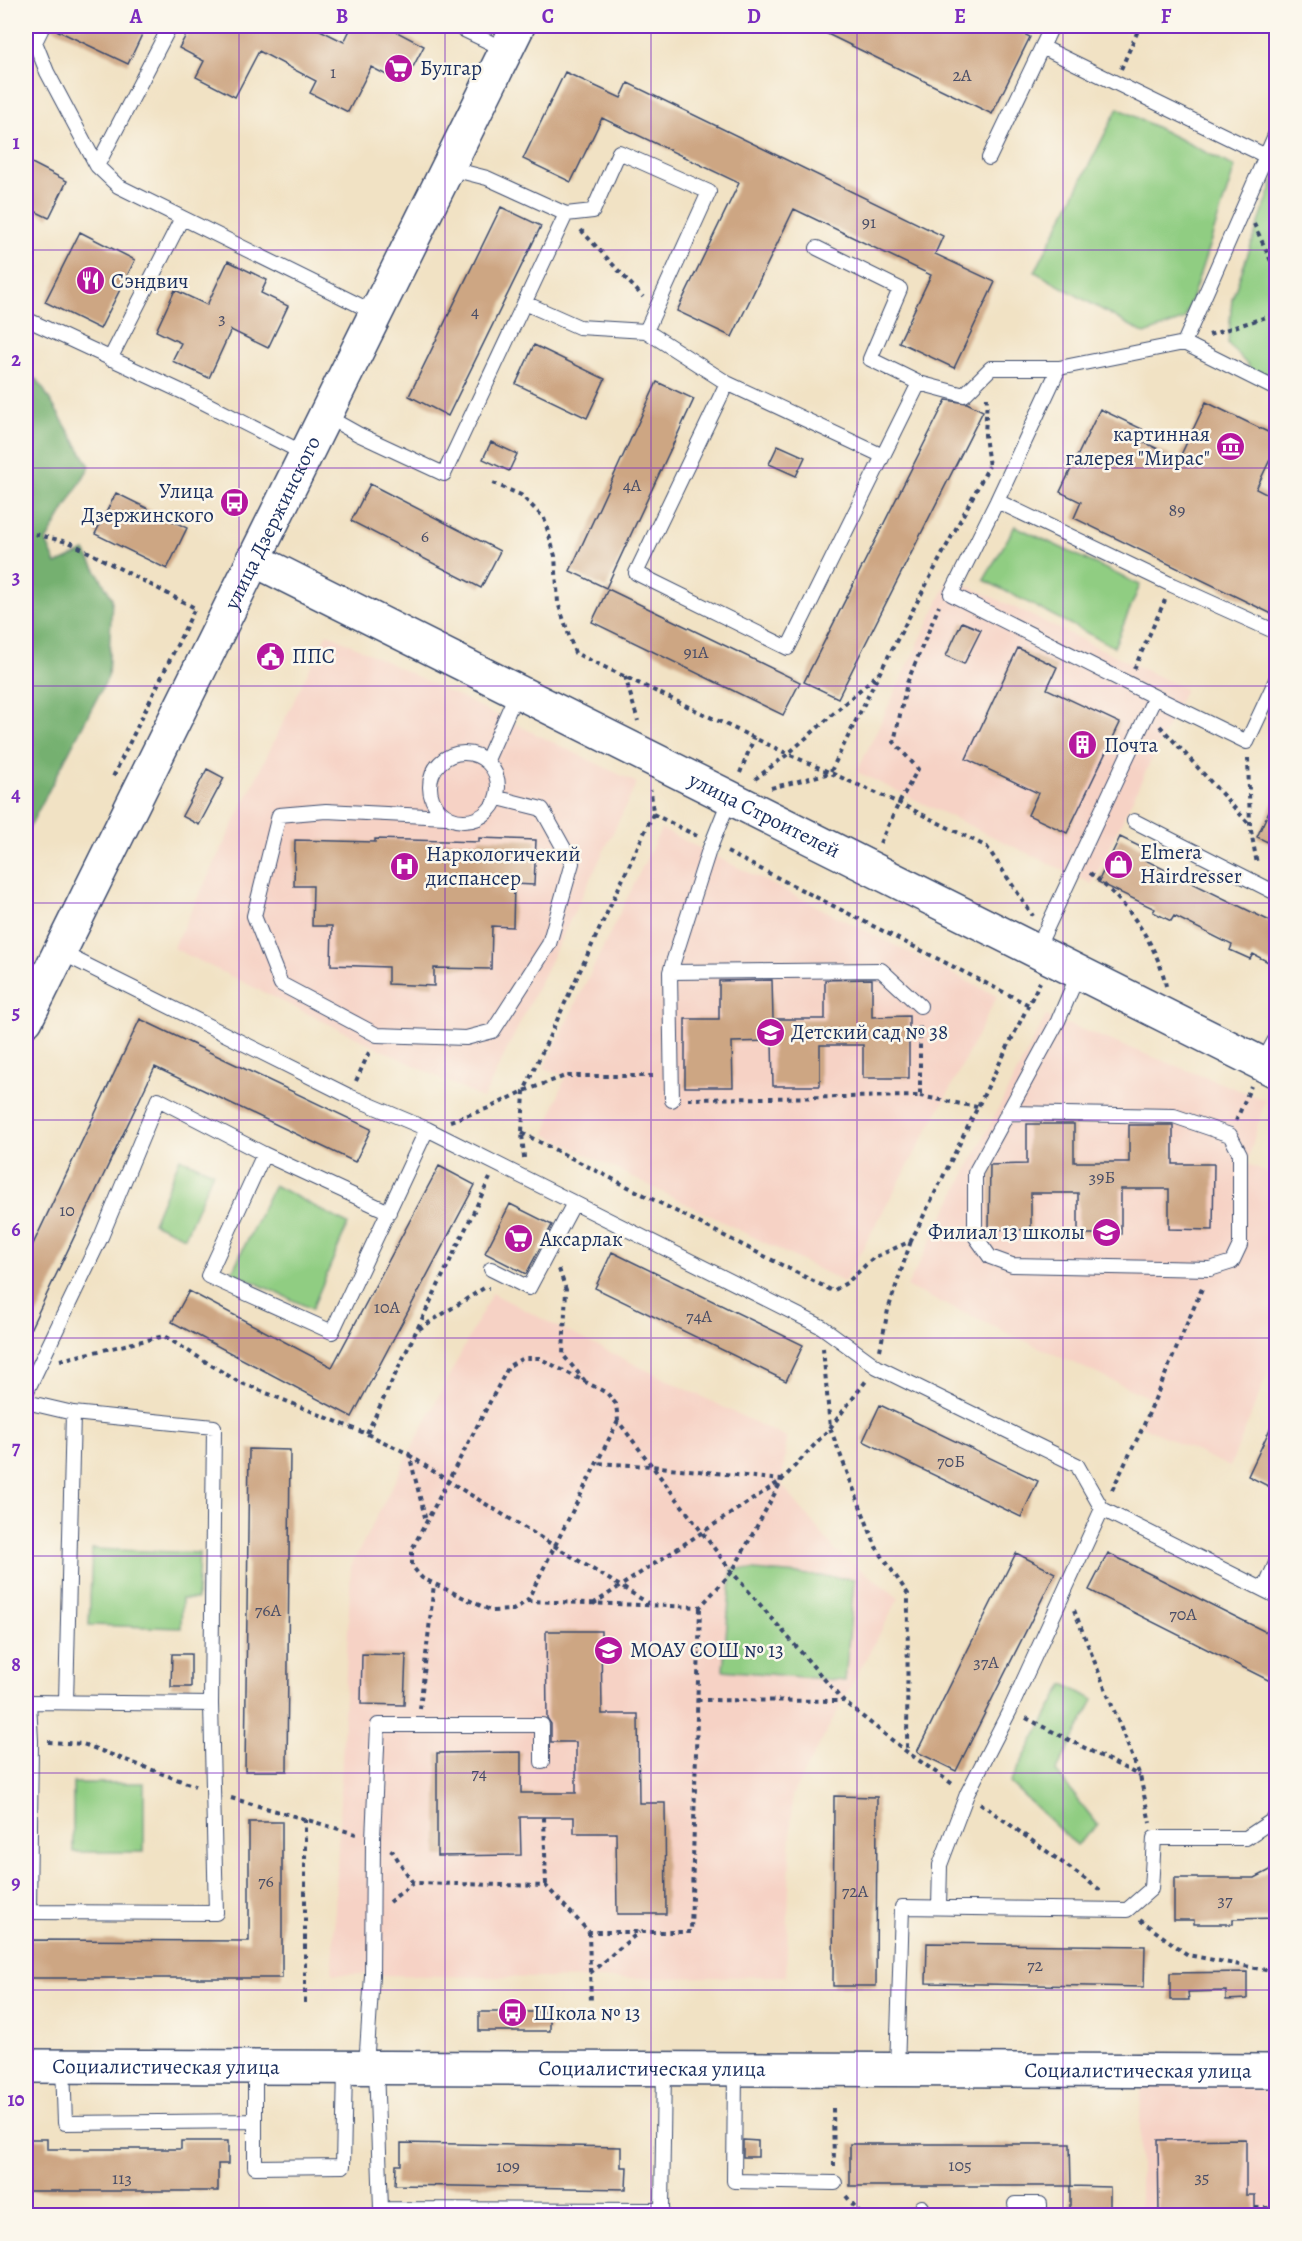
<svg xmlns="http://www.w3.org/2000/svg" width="1302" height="2241" viewBox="0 0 1302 2241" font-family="Alegreya,serif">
<rect width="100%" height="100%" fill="#fbf7ec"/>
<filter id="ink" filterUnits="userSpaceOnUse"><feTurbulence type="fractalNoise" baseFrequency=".0167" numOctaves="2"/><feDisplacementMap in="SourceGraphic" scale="12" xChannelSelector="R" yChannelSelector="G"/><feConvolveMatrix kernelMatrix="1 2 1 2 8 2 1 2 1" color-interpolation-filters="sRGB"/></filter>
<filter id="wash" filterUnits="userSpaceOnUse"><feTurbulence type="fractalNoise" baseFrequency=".008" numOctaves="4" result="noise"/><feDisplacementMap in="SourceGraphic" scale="24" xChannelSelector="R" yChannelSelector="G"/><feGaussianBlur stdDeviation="1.35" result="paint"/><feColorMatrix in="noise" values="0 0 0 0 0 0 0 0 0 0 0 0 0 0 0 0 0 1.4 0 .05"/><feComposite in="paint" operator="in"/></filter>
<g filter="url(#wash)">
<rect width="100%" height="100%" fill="#f1e2c4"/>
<path fill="#f6d2c5" d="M950 577 1185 689 1092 884 857 772Z
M327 633 637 783 483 1099 173 948Z
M661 829 997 996 945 1099 844 1282 545 1134 565 1077 544 1068Z
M1046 1016 1265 1100 1247 1163 1276 1177V1353L1230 1467 1139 1425 1150 1398 907 1287Z
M492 1293 564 1330 787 1438 782 1485 835 1550 899 1598 792 1795 786 1976 591 1979 332 1974 351 1566Z
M1142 2071 1276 2073V2215L1140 2216V2120Z"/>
<path fill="#90cd82" stroke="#567e70" stroke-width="1.5" d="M1118 108 1235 167 1185 319 1145 334 1035 272Z
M1276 175V383L1254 372 1228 344 1232 299Z
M1015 526 1140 585 1114 647 984 580Z
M180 1158 213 1172 185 1237 153 1223Z
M274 1185 348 1224 312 1309 232 1272Z
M92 1549 199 1553 197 1599H182L181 1628 89 1625Z
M732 1568 854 1579 845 1681 723 1670Z
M1064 1684 1094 1700 1056 1772 1098 1825 1076 1845 1010 1783Z
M73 1783H144V1852H73Z"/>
<path fill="#74b070" stroke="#487067" stroke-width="1.5" d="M26 375 38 380 90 466 46 541 56 564 85 551 112 598 108 677 26 834Z"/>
<g id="blocks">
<path fill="#cda683" d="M52 26H146L128 64 52 28Z
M191 26H312L344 42 352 26H400L397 32 424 46 404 84 371 67 348 112 310 93 316 81 259 51 235 97 196 77 204 61 179 48Z
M811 26H1008L1030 37 992 114Z
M565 72 621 98 628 83 943 236 935 254 995 282 954 368 899 342 931 275 794 209 732 337 677 311 739 183 602 118 571 182 523 159Z
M26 160 67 181 49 218 26 207Z
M501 207 541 226 448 416 409 396Z
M80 232 135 260 100 329 45 302Z
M228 261 267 280 261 293 288 306 268 348 231 330 209 378 172 361 181 343 156 331 175 290 207 305Z
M534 345 605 379 587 418 516 384Z
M657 382 694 399 606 588 570 571Z
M946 400 967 403 983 411 838 698 804 682Z
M1206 402 1276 436V447L1256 489 1276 499V616L1074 518 1081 502 1060 492 1100 409 1142 429 1137 439 1179 459Z
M491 442 517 454 509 471 483 459Z
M778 445 805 457 796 476 769 464Z
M370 484 500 551 481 588 351 521Z
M116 493 187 528 167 569 95 534Z
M608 589 800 682 783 715 592 622Z
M962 622 981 630 964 664 946 656Z
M1018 648 1057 667 1047 689 1120 723 1067 833 1028 815 1038 793 966 759Z
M207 769 224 778 199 825 182 816Z
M1276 796V846L1257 837Z
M1120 837 1149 851 1145 860 1276 924V966L1253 954 1250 959 1230 950 1232 945 1174 916 1171 921 1153 912 1155 909 1098 882Z
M479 838 536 840 534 885 514 884 513 927 492 926 491 969 434 968V986L388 984V967L331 965 332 926H312L313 886H294L295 840 375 842V839L479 842Z
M872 979V1017L909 1016V1078H863V1045H820V1086H773L772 1041 732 1042 733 1087H685V1019H719V981L772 980 773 1019H825V980Z
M140 1019 371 1129 355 1162 155 1067 26 1338V1259Z
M1027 1124H1074V1162H1129V1125H1173V1164H1214L1213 1230 1169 1229V1189H1121V1234H1078V1193H1031V1230L989 1229 990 1165 1027 1164Z
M439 1166 475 1185 352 1417 172 1322 189 1291 332 1367Z
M510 1204 552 1225 526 1274 485 1253Z
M612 1252 803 1345 786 1381 595 1288Z
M880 1405 1038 1481 1021 1517 863 1441Z
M1276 1416V1490L1248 1476Z
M249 1449 290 1450 287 1771H245Z
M1016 1553 1055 1573 956 1771 917 1752Z
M1108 1553 1276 1637V1684L1089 1590Z
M546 1631H601L602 1714H638L639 1803H665L666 1914H617L616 1833H574V1817H520L521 1855 437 1856V1753L521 1752V1793H576V1742H551V1724L547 1718Z
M172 1654H191V1687H171Z
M362 1654 406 1655 404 1705 361 1704Z
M834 1796 877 1797 876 1986H833Z
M249 1822H282V1978H26V1940L249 1941Z
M1276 1867V1918L1233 1919V1924H1194V1920H1174V1878H1255Z
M927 1943 1145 1946 1144 1987 926 1983Z
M1247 1972V1999L1226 2000V1991L1188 1992 1189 2000H1170V1973Z
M479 2012H550V2031H479Z
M26 2139H47V2149H181V2141H228V2164H218V2191H26Z
M1246 2139V2195H1255V2216H1159L1158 2140Z
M743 2140 758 2141V2157H743Z
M401 2143 621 2147V2167H627L626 2189 395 2185 396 2165H401Z
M850 2144H1070L1071 2186H850Z
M1070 2186 1110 2187V2216H1070Z"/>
</g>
</g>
<g filter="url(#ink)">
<use href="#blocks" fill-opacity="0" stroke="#3b4a6d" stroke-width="1.5"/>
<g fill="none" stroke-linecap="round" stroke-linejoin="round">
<defs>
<path id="lane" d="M43 26 35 42 47 72 97 166
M170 26 97 166 118 186 375 313
M456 26 506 50
M1042 47 1266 156
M1276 133 1184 343 1276 389
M989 158 1052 26
M448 168 487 178 566 214 593 211 619 152 709 192 646 331
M525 303 579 327 646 331 727 383 883 456
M26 319 187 394 305 454
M110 359 182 218
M727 383 636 573 788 648 919 383 870 359 900 289 817 248
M919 383 964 395 991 368H1059
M324 415 358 434 444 474 566 214
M997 501 1059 368 1184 343
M1155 697 951 594 997 501 1172 585 1276 632
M430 787a34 34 0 1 1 68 0a34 34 0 1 1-68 0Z
M487 760 517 692
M446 817 326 811 279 815 254 916 281 984 377 1035 466 1038 493 1031 549 944 572 863 542 809 498 798
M1134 821 1276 893
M58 951 349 1096 427 1129 332 1332 208 1276 264 1154
M1036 951 1155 697 1247 742 1276 680
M670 972 881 970 920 1006
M1262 1064 1276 1038
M672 1100 670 972 708 853 730 798
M1007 1113 1174 1116 1230 1135 1240 1154V1245L1232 1262 1210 1269 1012 1265 990 1257 975 1236V1173L1058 1021 1079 972
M427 1129 822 1327 877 1367 1077 1465 1102 1509 1276 1596
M491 1269 529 1288 574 1203
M26 1393 101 1237 158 1099 264 1154 389 1212
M26 1402 73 1413 214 1427 211 1704 216 1913 29 1912 31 1741 29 1702H26
M1264 1590 1276 1563
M29 1702 211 1704
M66 1702 73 1413
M939 1907 940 1865 967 1794 1010 1710 1102 1509
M63 2066 65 2123 254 2121
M255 2067V2167L343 2166 345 2068
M366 2067 372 1975 373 1839 378 1725H542V1762
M376 2067 381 2209 662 2210 664 2068
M735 2069 734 2181 835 2183
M897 2070 902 1907 1127 1910 1151 1889 1154 1838H1246L1276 1818
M1015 2204H1040V2216
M920 2216 922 2207 926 2216"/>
<g id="secondary">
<path id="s1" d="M253 559 1276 1071"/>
<path id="s2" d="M26 1020 518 26"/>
<path id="s3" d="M26 2066 1276 2071"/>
</g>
</defs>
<use href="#lane" stroke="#3b4a6d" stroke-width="16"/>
<use href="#secondary" stroke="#3b4a6d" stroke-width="36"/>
<path stroke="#3b4a6d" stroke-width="4" stroke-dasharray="4.5 4.5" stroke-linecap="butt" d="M1121 69 1140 26
M1254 224 1276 272
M581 230 643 297
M1209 335 1276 314
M987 397 985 435 989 467
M493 483 521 495 544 518 555 556 558 603 575 653 788 754 899 803 987 847 1033 916
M26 532 71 543 195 608 112 779
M1134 669 1165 600
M625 676 638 721
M1160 726 1250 825
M1248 758 1250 825 1257 864
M740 773 754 738
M755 779 788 754 880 672 989 466
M771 788 830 773 880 672
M653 814 697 836
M880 843 899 803 918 769 894 742 907 683 939 606
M727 852 1029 1005
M1090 873C1125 900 1157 943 1166 986
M356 1081 370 1050
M920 1096 977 1107
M688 1099 920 1096V1023
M450 1121 489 1108 524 1091 565 1076H656
M1236 1121 1251 1086
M522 1133 833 1291 848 1282 873 1258 911 1241 1040 982
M524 1158 522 1133 524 1091 653 814 651 790
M559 1269 566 1290 563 1355 585 1381
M419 1329 484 1288H489
M823 1348 830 1428 876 1547 908 1594 907 1751
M880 1350 888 1310 911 1241
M60 1360 164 1336 237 1381 367 1434 409 1454 426 1521
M618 1421 527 1601 513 1610 492 1611 422 1578 412 1566V1549L509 1366 523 1358H539L607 1393 616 1404 618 1421 732 1572 843 1701 907 1752 954 1785
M367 1433 490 1178
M409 1455 448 1481 648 1603
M1112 1490 1143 1427 1203 1286
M527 1601 700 1607 732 1572 782 1480 830 1428 866 1381
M593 1604 782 1480 651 1466 597 1463
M1074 1610 1140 1776 1150 1823
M697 1700 842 1701
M420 1709 434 1584
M1026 1718 1140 1776
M48 1742 83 1744 195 1786
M231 1798 356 1834
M980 1803 1103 1892
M544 1817 546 1886
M390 1850 393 1852 413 1883
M389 1902 413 1883 546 1886 589 1932H691L700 1607
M1140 1920 1188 1955 1276 1972
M589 1932 591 2004
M590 1973 639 1932
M305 2003V1819
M833 2108 834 2166
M846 2196 863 2216
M1255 2208H1276"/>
<use href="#lane" stroke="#fff" stroke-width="14"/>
<use href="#secondary" stroke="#fff" stroke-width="33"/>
</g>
</g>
<path fill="none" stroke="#7b2cbf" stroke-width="1.5" stroke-opacity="0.55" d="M239 26V2216M445 26V2216M651 26V2216M857 26V2216M1063 26V2216M26 250H1276M26 468H1276M26 686H1276M26 903H1276M26 1120H1276M26 1338H1276M26 1556H1276M26 1773H1276M26 1990H1276"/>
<defs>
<symbol id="supermarket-disc" viewBox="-11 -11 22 22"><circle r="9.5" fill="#b5179e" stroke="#fbf7ec"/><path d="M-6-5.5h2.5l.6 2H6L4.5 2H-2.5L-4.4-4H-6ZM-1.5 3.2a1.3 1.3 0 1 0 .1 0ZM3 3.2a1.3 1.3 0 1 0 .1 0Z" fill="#fff"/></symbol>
<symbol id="restaurant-disc" viewBox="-11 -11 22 22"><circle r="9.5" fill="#b5179e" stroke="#fbf7ec"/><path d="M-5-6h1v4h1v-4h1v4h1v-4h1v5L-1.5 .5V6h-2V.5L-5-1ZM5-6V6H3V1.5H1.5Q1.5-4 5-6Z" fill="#fff"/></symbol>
<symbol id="museum-disc" viewBox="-11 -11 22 22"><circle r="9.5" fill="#b5179e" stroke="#fbf7ec"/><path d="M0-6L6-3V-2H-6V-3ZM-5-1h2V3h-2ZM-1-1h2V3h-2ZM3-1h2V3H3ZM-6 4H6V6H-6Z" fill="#fff"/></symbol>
<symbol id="bus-disc" viewBox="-11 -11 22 22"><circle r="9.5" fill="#b5179e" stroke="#fbf7ec"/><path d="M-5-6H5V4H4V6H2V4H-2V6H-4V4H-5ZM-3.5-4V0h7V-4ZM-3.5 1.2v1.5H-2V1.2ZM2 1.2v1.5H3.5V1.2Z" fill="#fff"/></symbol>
<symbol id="civic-disc" viewBox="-11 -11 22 22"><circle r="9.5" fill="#b5179e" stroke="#fbf7ec"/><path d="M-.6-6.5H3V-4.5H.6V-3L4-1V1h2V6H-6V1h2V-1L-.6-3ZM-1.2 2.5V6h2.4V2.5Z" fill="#fff"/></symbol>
<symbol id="building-disc" viewBox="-11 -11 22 22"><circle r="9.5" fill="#b5179e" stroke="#fbf7ec"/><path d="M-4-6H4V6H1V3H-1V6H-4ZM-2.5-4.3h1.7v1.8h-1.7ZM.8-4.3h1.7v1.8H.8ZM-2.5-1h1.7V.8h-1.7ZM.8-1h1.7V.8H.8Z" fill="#fff"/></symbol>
<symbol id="shop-disc" viewBox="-11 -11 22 22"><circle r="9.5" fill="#b5179e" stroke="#fbf7ec"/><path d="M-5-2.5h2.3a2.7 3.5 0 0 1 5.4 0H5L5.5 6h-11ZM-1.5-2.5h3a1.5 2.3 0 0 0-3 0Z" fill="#fff"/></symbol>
<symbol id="hospital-disc" viewBox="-11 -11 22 22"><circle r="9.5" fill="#b5179e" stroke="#fbf7ec"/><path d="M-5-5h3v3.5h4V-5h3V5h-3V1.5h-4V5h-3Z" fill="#fff"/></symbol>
<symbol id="school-disc" viewBox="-11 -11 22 22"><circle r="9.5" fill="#b5179e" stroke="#fbf7ec"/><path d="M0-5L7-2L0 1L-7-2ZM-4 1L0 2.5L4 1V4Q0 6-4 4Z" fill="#fff"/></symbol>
</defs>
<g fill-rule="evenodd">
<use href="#supermarket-disc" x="382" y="52" width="33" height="33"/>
<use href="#restaurant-disc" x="74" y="264" width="33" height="33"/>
<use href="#museum-disc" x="1214" y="430" width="33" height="33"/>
<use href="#bus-disc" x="218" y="486" width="33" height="33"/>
<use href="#civic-disc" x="254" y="640" width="33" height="33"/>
<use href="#building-disc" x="1066" y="728" width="33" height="33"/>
<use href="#shop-disc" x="1102" y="848" width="33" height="33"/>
<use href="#hospital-disc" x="388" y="850" width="33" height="33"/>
<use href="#school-disc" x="754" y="1016" width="33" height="33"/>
<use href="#school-disc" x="1090" y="1216" width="33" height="33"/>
<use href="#supermarket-disc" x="502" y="1222" width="33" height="33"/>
<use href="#school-disc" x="592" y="1634" width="33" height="33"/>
<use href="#bus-disc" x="496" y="1996" width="33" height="33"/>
</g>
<g text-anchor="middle" stroke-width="5" stroke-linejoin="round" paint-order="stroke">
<g font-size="18" fill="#484d67">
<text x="333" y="78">1</text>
<text x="962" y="81">2А</text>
<text x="869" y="228">91</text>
<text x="475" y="317">4</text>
<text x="222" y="324">3</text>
<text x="632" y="491">4А</text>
<text x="1177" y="516">89</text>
<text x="425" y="542">6</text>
<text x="696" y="658">91А</text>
<text x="1102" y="1183">39Б</text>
<text x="67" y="1216">10</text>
<text x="387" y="1313">10А</text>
<text x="699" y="1322">74А</text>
<text x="951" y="1467">70Б</text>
<text x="268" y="1616">76А</text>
<text x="1183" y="1620">70А</text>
<text x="986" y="1668">37А</text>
<text x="479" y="1779">74</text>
<text x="266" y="1887">76</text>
<text x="855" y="1897">72А</text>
<text x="1225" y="1906">37</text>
<text x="1035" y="1971">72</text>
<text x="960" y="2171">105</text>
<text x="508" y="2172">109</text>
<text x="1202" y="2183">35</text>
<text x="122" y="2184">113</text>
</g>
<g font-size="21" fill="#1b2f5e" stroke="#fbf7ec" text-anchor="start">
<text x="420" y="75">Булгар</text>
<text x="111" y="288">Сэндвич</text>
<text x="1210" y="441" text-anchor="end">картинная<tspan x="1210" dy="24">галерея "Мирас"</tspan></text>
<text x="214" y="498" text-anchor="end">Улица<tspan x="214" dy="24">Дзержинского</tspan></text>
<text x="292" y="663">ППС</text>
<text x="1104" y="752">Почта</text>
<text x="1140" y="859">Elmera<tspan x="1140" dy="24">Hairdresser</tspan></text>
<text x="426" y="861">Наркологичекий<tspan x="426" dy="24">диспансер</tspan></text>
<text x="791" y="1039">Детский сад № 38</text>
<text x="1085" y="1239" text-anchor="end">Филиал 13 школы</text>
<text x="540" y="1246">Аксарлак</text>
<text x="630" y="1657">МОАУ СОШ № 13</text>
<text x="533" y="2020">Школа № 13</text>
</g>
<g font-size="21" fill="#1b2f5e" stroke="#fbf7ec">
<text dy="7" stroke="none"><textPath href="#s2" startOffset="555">улица Дзержинского</textPath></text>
<text dy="7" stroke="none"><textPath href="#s1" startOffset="572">улица Строителей</textPath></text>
<text dy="7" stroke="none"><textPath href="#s3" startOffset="140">Социалистическая улица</textPath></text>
<text dy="7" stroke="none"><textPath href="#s3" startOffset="626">Социалистическая улица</textPath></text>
<text dy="7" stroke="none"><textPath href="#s3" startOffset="1112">Социалистическая улица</textPath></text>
</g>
</g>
<rect width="1302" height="2241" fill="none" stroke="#fbf7ec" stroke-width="66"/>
<rect x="33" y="33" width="1236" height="2175" fill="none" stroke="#7b2cbf" stroke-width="2"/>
<g font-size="20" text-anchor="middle" font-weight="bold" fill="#7b2cbf">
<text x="136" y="23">A</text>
<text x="342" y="23">B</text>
<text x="548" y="23">C</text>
<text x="754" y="23">D</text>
<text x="960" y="23">E</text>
<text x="1166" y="23">F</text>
<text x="16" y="149">1</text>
<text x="16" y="366">2</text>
<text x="16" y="584">3</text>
<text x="16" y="801">4</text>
<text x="16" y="1019">5</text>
<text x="16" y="1236">6</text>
<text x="16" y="1454">7</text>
<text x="16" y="1671">8</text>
<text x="16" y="1889">9</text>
<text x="16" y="2106">10</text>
</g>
</svg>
